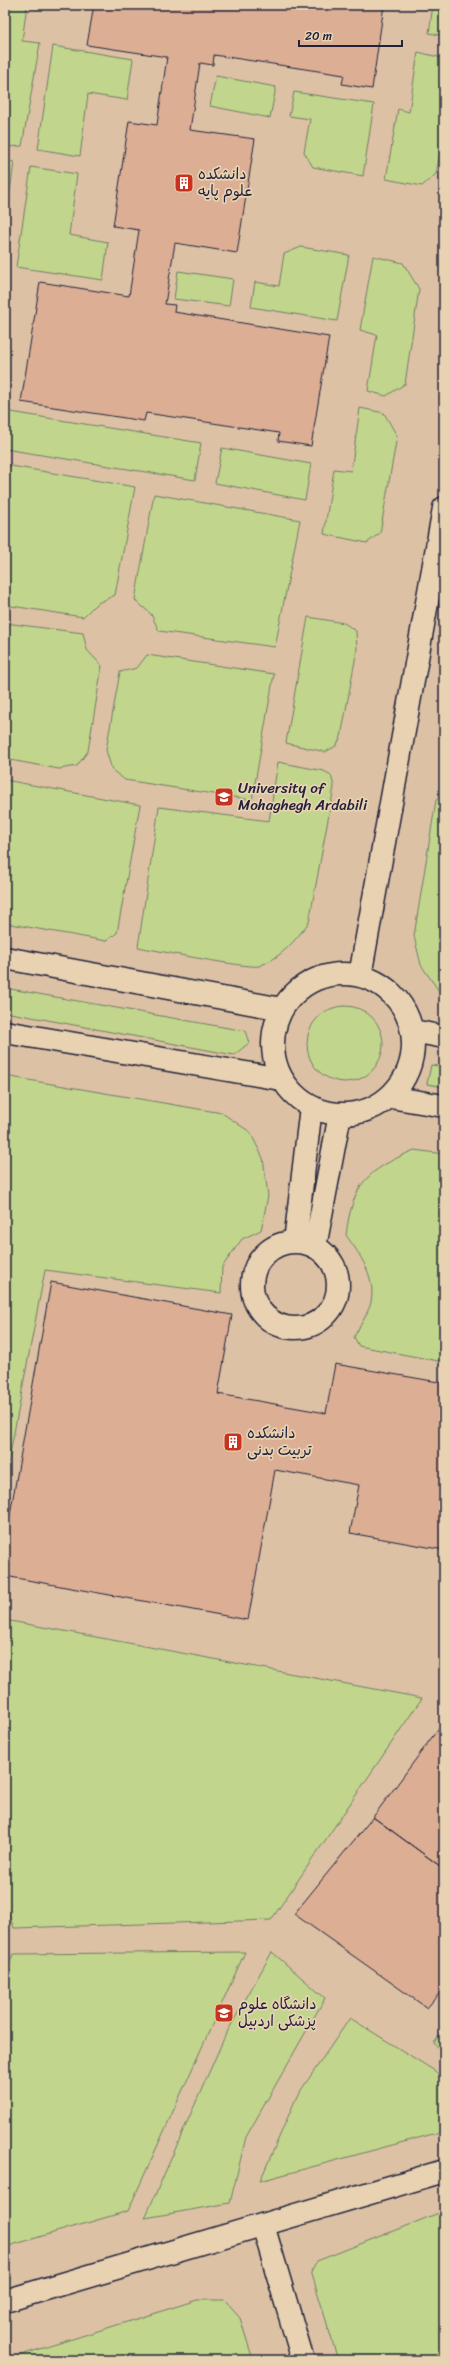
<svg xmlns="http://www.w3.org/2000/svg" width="449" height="2365" viewBox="0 0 449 2365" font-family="Sriracha,'Playpen Sans Arabic',sans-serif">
<rect width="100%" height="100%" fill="#e8d2b2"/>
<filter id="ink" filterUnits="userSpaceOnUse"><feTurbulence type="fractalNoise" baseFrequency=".025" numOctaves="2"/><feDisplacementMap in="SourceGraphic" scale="8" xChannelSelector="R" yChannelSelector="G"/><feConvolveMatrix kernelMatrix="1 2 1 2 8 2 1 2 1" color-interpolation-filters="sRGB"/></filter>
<g filter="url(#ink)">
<path fill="#dcc1a5" d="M5 5H444V2360H5Z"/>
<path fill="#c1d68c" stroke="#727c64" d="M5 5H27L22 41 40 43 22 146 5 147Z
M433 5H444V36L429 33Z
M53 46 133 59 127 100 88 94 80 156 38 149Z
M418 52 442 58 444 63V132L436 174 422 186 386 179 398 109 409 112Z
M216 76 276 87 270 118 210 106Z
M294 92 374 104 363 176 313 167 304 152 310 119 289 116Z
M5 161 14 162 5 229Z
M31 167 77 174 69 235 108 242 103 280 16 267Z
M301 247 349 255 337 321 251 307 255 282 279 286 284 254Z
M373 256 403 263 419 289 405 384 386 396 368 391 377 335 360 330Z
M178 271 233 279 229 306 174 299Z
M360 408 384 413 397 436 380 533 367 543 324 534 334 469 351 471Z
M5 411 201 443 195 480 5 449Z
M222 448 311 464 305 500 215 483Z
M5 465 135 487 115 595 96 604 83 617 5 605Z
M154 494 300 520 275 647 159 631 151 614 135 600Z
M308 617 344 623 356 631 357 649 341 737 336 746 325 752 286 743Z
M5 623 83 633 87 650 102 666 88 751 77 766 59 769 5 759Z
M147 655 274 674 252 800 125 780 112 770 106 750 120 672 137 668Z
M278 762 324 771 331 775 334 787 309 922C296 940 281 958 259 966 250 969 154 950 138 947L159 807 269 821Z
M5 780 140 805 117 933 106 941 5 923Z
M444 793V994L439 991 421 965 414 936 436 800Z
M5 988 245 1031 249 1043 234 1055 5 1012Z
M307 1044a38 38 0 1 1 76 0a38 38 0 1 1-76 0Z
M431 1065 444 1067V1087L427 1084Z
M5 1076 222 1113 250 1132 263 1158 268 1196 261 1230 242 1239 222 1267 221 1293 45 1270 5 1480Z
M414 1150 444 1154V1362L359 1346 354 1337C359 1327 366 1317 370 1306 378 1279 360 1255 346 1235 353 1182 367 1171 414 1150Z
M5 1620 422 1698 271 1920 14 1928 5 1904Z
M245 1952 128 2211 5 2247V1978L13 1954Z
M272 1952 325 1998 246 2137 230 2203 145 2218 225 2036Z
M350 2018 435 2071 444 2080V2131L260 2181 297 2096Z
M444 2029V2056L434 2043Z
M444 2211V2360H338L311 2271 317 2261Z
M197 2300H224L240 2318 253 2360H5Z"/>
<path fill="#dcaf95" stroke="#22223b" d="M94 5H384L372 89 342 84 344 75 214 55 213 65 200 63 190 130 255 139 237 253 175 243 165 304 175 305 174 312 329 337 311 446 278 441 279 433 146 413 144 421 21 402 40 282 129 296 139 230 113 226 129 121 157 125 167 57 87 45Z
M51 1282 232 1315 218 1394 326 1413 335 1364 444 1383V1550L350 1533 359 1485 275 1470 248 1620 5 1576V1543Z
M444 1721V1869L373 1817Z
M373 1817 444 1869V1988L427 2008 294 1914Z"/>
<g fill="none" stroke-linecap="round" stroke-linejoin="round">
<defs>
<path id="minor" d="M5 958 282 1009
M273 1044a70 70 0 1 1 140 0a70 70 0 1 1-140 0Z
M360 976 444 508
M413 1031 444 1037
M5 1032 281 1079
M390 1097 444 1106
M252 1285a43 43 0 1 1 86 0a43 43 0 1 1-86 0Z
M295 1242 311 1107
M315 1247 340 1114
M263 2225 303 2360
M5 2301 444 2171"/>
</defs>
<use href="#minor" stroke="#22223b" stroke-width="25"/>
<use href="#minor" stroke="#e8d2b2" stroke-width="22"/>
</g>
</g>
<defs>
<symbol id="building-square" viewBox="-11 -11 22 22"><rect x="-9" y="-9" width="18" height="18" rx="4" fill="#c8321e" stroke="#e8d2b2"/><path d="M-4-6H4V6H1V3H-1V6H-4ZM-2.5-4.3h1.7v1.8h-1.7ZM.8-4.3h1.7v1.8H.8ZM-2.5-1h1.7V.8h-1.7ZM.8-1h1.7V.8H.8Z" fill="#fff"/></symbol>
<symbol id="university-square" viewBox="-11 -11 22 22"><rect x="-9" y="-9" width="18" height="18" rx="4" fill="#c8321e" stroke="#e8d2b2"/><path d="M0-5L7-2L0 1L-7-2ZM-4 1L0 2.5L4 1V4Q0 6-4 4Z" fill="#fff"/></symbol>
</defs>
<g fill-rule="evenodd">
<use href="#building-square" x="173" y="172" width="22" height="22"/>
<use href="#university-square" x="213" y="786" width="22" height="22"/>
<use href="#building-square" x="222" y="1431" width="22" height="22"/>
<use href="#university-square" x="213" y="2002" width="22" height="22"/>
</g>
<g text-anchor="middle" stroke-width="3.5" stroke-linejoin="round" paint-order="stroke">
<g font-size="15" fill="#22223b" stroke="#e8d2b2" text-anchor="start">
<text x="198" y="179">دانشکده<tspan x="198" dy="17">علوم پایه</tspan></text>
<text x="238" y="793">University of<tspan x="238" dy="17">Mohaghegh Ardabili</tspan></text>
<text x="247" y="1438">دانشکده<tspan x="247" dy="17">تربیت بدنی</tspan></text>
<text x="238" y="2009">دانشگاه علوم<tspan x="238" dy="17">پزشکی اردبیل</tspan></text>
</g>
</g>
<rect width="449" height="2365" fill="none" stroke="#e8d2b2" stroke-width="20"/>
<rect x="10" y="10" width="429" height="2345" fill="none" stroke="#22223b" stroke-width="1.5" filter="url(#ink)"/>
<path d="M299 40v6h103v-6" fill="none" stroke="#22223b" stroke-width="2"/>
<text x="305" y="40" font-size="12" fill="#22223b" stroke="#e8d2b2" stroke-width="3" paint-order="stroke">20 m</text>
</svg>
